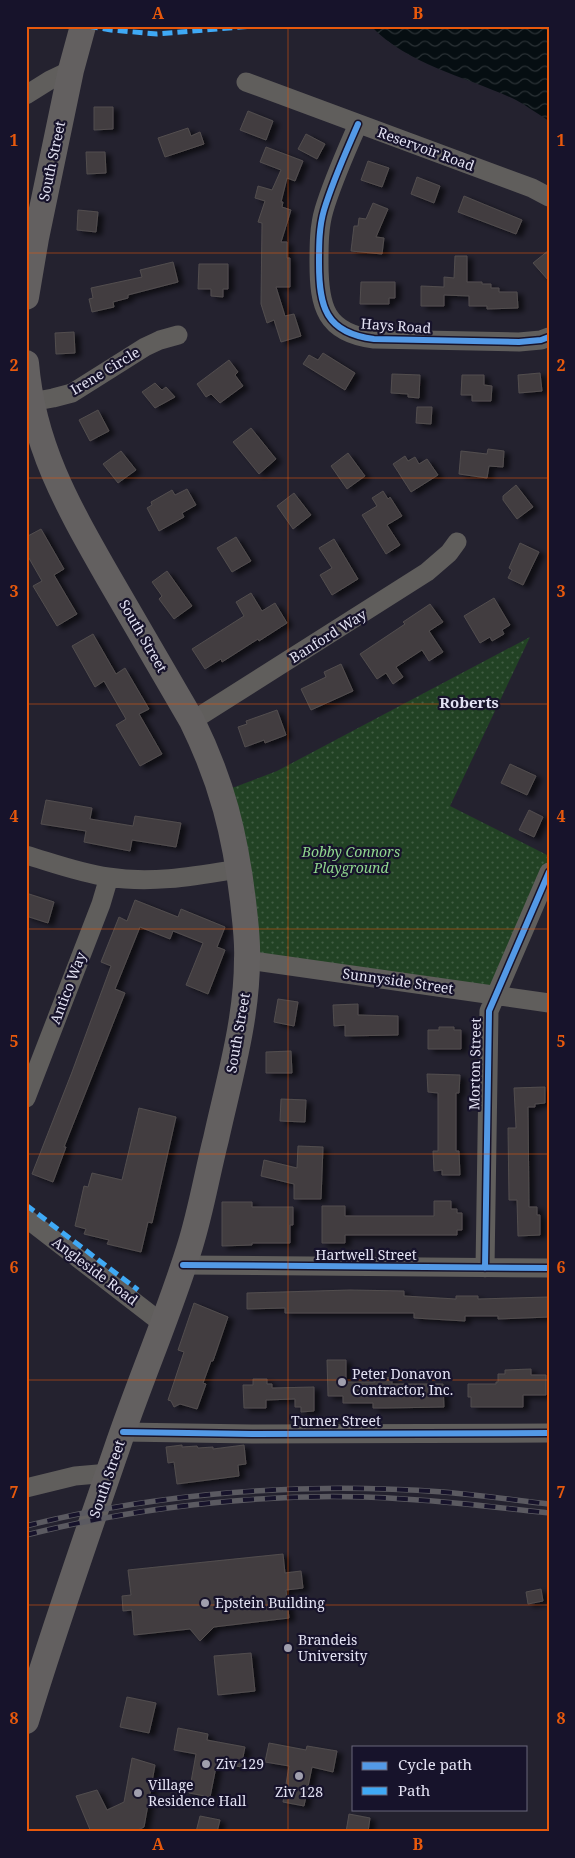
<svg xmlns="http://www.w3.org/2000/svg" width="575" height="1858" viewBox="0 0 575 1858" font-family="'Noto Serif',serif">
<defs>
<pattern id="park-dots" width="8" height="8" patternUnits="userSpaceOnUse" patternTransform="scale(1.25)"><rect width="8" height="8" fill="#224224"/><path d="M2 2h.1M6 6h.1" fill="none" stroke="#425d44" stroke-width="1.8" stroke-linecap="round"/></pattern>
<pattern id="water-waves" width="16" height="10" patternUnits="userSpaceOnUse" patternTransform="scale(1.25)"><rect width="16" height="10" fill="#060e12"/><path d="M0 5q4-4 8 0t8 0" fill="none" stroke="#2a3135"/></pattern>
<filter id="shadow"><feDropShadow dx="5.5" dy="3" stdDeviation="2.5" flood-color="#0009"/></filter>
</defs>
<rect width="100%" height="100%" fill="#24222f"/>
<path fill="url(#park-dots)" d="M530 637 450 806 549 856V872L495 994 247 960 221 790 235 787 277 771Z"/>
<path fill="url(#water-waves)" d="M371 26H549V121C538 114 527 106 516 100 468 77 409 66 371 26Z"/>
<path fill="#423e41" stroke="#524d4e" filter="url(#shadow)" d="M94 107H113V129L94 130Z
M248 111 273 121 266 140 240 130Z
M188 128 191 136 200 132 204 144 165 157 158 138Z
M306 134 325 144 317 159 298 149Z
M266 147 303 161 295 181 287 178 281 202H283L282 207 291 210 281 242H287V258H290V287H276L285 316 294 314 301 336 281 342 274 320 267 323 261 304 262 223 258 222 265 201 255 198 258 186 272 190 281 170 260 162Z
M86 152H105L106 173 87 174Z
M368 161 389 168 382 187 361 180Z
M417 177 440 186 434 203 411 194Z
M464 196 522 220 516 234 458 212Z
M373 203 388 209 376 237 384 238 382 254 351 251 354 226H358L359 218 366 219Z
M78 210 98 212 96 232 77 230Z
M549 250V281L533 263Z
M455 256H467V282H482V284H491V288H499V292H517L518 308 487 309V306H469V296L444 295V306H421V286L444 287V277L454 278Z
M173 262 178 282 128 295V298L113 302 114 307 92 312 89 299 93 298 91 288 142 277 140 270Z
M199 264H228V289H223V297L211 296V289H198Z
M361 282H395V298H389V304H360Z
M74 332 75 353 56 354 55 333Z
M323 353 355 373 345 390 303 364 309 355 318 360Z
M229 360 238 372 235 375 243 386 220 403 211 394 206 397 197 384Z
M540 373 542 391 519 393 518 375Z
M392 374 420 375 419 398 408 397V394L391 393Z
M462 375H484V385L492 386 491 401H472V395H461Z
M155 383 162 390 166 387 175 397 155 408 142 392Z
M417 407H432L431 424 416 423Z
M98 410 109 431 90 441 79 420Z
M251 428 276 459 259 474 233 442Z
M488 449 504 451 503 467 489 466 487 478 459 474 461 451 487 454Z
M121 451 136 470 118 483 103 464Z
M348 453 365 476 347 489 331 466Z
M405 456 408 461 415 457 419 464 427 459 438 475 411 492 393 464Z
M516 485 533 507 517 519 503 500V496Z
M187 489 196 505 182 513 184 517 159 531 147 508 152 505 151 502 172 490 175 495Z
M383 491 388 499 390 497 402 516 387 525 400 545 386 554 362 515 377 506 372 498Z
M294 493 311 515 293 529 277 506Z
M41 529 64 569 54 575 77 614 57 626 33 586 42 581 26 553V537Z
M236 537 251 561 232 572 217 548Z
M334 539 358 579 332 595 320 575 332 568 319 548Z
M520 543 539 552 523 585 508 578 512 570 509 568Z
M167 571 192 606 174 619 159 599 162 596 152 582Z
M251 593 262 611 275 603 287 623 259 641 258 639 222 662 221 659 205 669 192 649 244 616 236 602Z
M494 598 510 625 502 630 504 634 492 641 490 637 480 643 464 616Z
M430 604 443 622 429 631 443 652 429 661 422 650 396 667 403 677 393 684 386 673 377 679 360 654 405 624 403 622Z
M93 634 116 674 125 668 149 709 139 714 162 754 140 766 116 725 126 719 104 681 95 687 72 646Z
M341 664 353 691 311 710 301 689 326 677 324 672Z
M277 710 286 735 265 743 264 740 245 747 238 727 247 724 246 721Z
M510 764 536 776 527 795 501 783Z
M46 800 92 808 90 819 133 826 135 816 181 823 176 847 132 840 130 851 84 842 86 831 41 824Z
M529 810 543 817 534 837 519 830Z
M26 893 54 902 48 923 26 916Z
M135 900 178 917 181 909 225 927 217 947 225 950 208 994 186 985 203 943 173 931 170 939 140 927 115 989 125 993 64 1147H66L53 1182 32 1174 72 1072 111 966 101 962 119 917 127 921Z
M278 999 298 1002 294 1026 274 1022Z
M358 1004V1015L398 1016V1035L345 1036V1025L334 1026 333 1005Z
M439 1027H454V1030H461V1049H428V1030H439Z
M291 1051 292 1073H266V1052Z
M427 1074 460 1075 459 1093H456V1151H459L460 1175H442V1170L434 1171 433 1151H438V1093L428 1092Z
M545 1087V1103L535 1104V1107H528L529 1207H537V1215H540V1235L518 1236 517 1200H509L508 1128H516L514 1088Z
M281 1099 306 1100 305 1122 280 1121Z
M139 1108 176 1117 152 1223 148 1222 141 1252 107 1244 109 1240 84 1234 86 1229 75 1226 84 1186 88 1187 92 1173 122 1180Z
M298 1146 323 1147 321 1199H294V1184L261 1176 264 1160 297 1168Z
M434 1201H451V1209H457V1213H462V1230H457V1235H345V1243H322V1206H345V1216H434Z
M222 1202H252V1207H293V1225H290V1243H252V1245L222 1246Z
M350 1290 404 1291V1296L456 1299V1296H478V1299L549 1297V1317L498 1319V1316H465V1321L414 1318V1313H285V1308L247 1309V1293Z
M194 1303 228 1317 213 1361H211L203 1383 206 1384 197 1409 180 1404 174 1407 171 1401 168 1400 184 1352 178 1350Z
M327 1360H346V1382H375V1377L392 1378V1384H443L444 1407 386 1408H373V1403H343V1396H328Z
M531 1369V1375H546V1395H523V1407H471V1397H468V1384H496V1382H498V1374H505V1370Z
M253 1379H267V1384H272V1388L314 1387V1411L301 1412V1407H295V1399L266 1400V1408H244L243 1385H253Z
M182 1445V1447L197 1446 198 1448 213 1447V1449L244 1445 246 1464 238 1465 239 1476 177 1484 174 1462 168 1463 166 1447Z
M283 1554 285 1573 301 1571 303 1588 286 1590 289 1618 214 1627 200 1641 190 1629 134 1635 132 1610 123 1611 122 1596 131 1595 128 1570Z
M541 1589 543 1601 528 1604 526 1592Z
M251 1653 255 1691 218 1695 214 1656Z
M127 1697 156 1703 149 1733 120 1727Z
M178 1728 208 1734 207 1740 245 1747 241 1767 217 1762 210 1797 189 1793 196 1754 174 1750Z
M269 1743 306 1750 307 1746 337 1751 333 1772 312 1767 304 1806 283 1802 289 1766 265 1762Z
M132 1758 155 1765 144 1827 134 1832H91L76 1796 97 1790 107 1810 124 1802Z
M349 1814 370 1818 368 1832H346Z
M200 1816 220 1820 217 1832H196Z"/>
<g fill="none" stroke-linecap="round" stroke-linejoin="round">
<path stroke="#605e5c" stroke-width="19" d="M246 82 532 188 549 197
M26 95 50 80 71 70
M358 124C346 152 333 180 324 210 319 227 319 245 319 263 319 306 325 333 374 339L519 342 541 340 549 337
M31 402 53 398 72 393 145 347 160 340 178 335
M192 721 427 572 449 553 457 542
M26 855C53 863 80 873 108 877 152 884 195 876 238 869
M247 960 549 1003
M26 1098 101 904 109 877
M26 1218 163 1324
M183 1265 549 1268
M485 1268 489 1011 549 872
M123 1432 252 1434 549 1433
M26 1488 75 1476 109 1473"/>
<path stroke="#636060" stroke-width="26" d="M26 297 36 238 71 70 83 26
M26 363C33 447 69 508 110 580 137 627 165 674 192 721 222 782 235 834 243 901 245 920 248 940 247 959 247 1020 229 1080 216 1139 207 1174 201 1211 190 1246 169 1314 140 1380 117 1448 86 1538 54 1629 26 1721"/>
<defs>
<path id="rail" d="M26 1526C161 1492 305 1482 443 1492 479 1495 514 1500 549 1504
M26 1535C134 1508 253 1494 364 1497 426 1499 487 1506 549 1513"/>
</defs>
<use href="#rail" stroke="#5b5a61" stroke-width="5.5"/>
<use href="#rail" stroke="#17132b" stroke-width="4" stroke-dasharray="11" stroke-linecap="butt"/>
<path stroke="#3fa9f5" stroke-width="5" stroke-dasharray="10 5" stroke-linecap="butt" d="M88 26 111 30 157 34 252 26
M26 1205 138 1290"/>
<defs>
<path id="cycleway" d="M358 124C346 152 333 180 324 210 319 227 319 245 319 263 319 306 325 333 374 339L519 342 541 340 549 337
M183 1265 549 1268
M485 1268 489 1011 549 872
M123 1432 252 1434 549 1433"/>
</defs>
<use href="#cycleway" stroke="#17132b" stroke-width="9"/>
<use href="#cycleway" stroke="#5399e6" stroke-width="6"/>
</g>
<path fill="none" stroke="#e8590c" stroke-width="1" stroke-opacity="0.55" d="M288 26V1832M26 253H549M26 478H549M26 704H549M26 929H549M26 1154H549M26 1380H549M26 1605H549"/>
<g fill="#a09fae" stroke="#17132b" stroke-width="2">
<circle cx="342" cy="1382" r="5"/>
<circle cx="205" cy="1603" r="5"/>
<circle cx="288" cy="1648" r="5"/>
<circle cx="206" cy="1764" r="5"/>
<circle cx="299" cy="1776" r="5"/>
<circle cx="138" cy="1793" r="5"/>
</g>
<g text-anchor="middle" stroke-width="4.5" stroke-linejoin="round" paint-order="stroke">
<g font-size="14" fill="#e3e2f3" stroke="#17132b">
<text transform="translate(426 149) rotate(20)" y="5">Reservoir Road</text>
<text transform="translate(52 161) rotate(-78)" y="5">South Street</text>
<text transform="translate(396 326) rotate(4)" y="5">Hays Road</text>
<text transform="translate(105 371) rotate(-31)" y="5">Irene Circle</text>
<text transform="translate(143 636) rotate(60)" y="5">South Street</text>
<text transform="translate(328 636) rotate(-32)" y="5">Banford Way</text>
<text transform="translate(398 981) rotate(8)" y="5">Sunnyside Street</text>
<text transform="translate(68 988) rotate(-69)" y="5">Antico Way</text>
<text transform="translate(238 1033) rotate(-80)" y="5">South Street</text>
<text transform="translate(475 1064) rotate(-89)" y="5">Morton Street</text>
<text x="366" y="1260">Hartwell Street</text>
<text transform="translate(95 1271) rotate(37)" y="5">Angleside Road</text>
<text x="336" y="1426">Turner Street</text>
<text transform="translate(107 1479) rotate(-71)" y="5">South Street</text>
</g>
<g font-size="14" font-style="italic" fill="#8fd68e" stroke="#17132b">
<text x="351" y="857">Bobby Connors<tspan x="351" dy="16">Playground</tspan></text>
</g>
<g font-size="14" fill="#e3e2f3" stroke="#17132b" text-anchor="start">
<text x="352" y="1379">Peter Donavon<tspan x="352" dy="16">Contractor, Inc.</tspan></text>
<text x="215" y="1608">Epstein Building</text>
<text x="298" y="1645">Brandeis<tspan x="298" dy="16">University</tspan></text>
<text x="216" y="1769">Ziv 129</text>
<text x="148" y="1790">Village<tspan x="148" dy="16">Residence Hall</tspan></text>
<text x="299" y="1797" text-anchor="middle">Ziv 128</text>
</g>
<g font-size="15" font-weight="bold" fill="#e3e2f3" stroke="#17132b">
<text x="469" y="708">Roberts</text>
</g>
</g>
<rect width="575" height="1858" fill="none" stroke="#17132b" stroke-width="55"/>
<rect x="352" y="1746" width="175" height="65" fill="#17132b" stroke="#69667b"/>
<rect x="362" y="1762" width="25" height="8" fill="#5399e6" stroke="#69667b"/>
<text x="398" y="1770" font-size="15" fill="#e3e2f3">Cycle path</text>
<rect x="362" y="1787" width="25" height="8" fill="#3fa9f5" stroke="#69667b"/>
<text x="398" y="1796" font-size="15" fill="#e3e2f3">Path</text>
<rect x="28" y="28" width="520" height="1802" fill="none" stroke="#e8590c" stroke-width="2"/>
<g font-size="16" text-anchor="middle" font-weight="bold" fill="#e8590c">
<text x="158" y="19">A</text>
<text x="418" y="19">B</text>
<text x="14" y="146">1</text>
<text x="561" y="146">1</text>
<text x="14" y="371">2</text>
<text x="561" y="371">2</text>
<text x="14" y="597">3</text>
<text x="561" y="597">3</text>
<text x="14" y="822">4</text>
<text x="561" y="822">4</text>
<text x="14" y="1047">5</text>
<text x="561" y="1047">5</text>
<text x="14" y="1273">6</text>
<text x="561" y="1273">6</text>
<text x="14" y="1498">7</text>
<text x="561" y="1498">7</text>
<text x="14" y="1724">8</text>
<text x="561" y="1724">8</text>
<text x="158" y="1850">A</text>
<text x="418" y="1850">B</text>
</g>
</svg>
